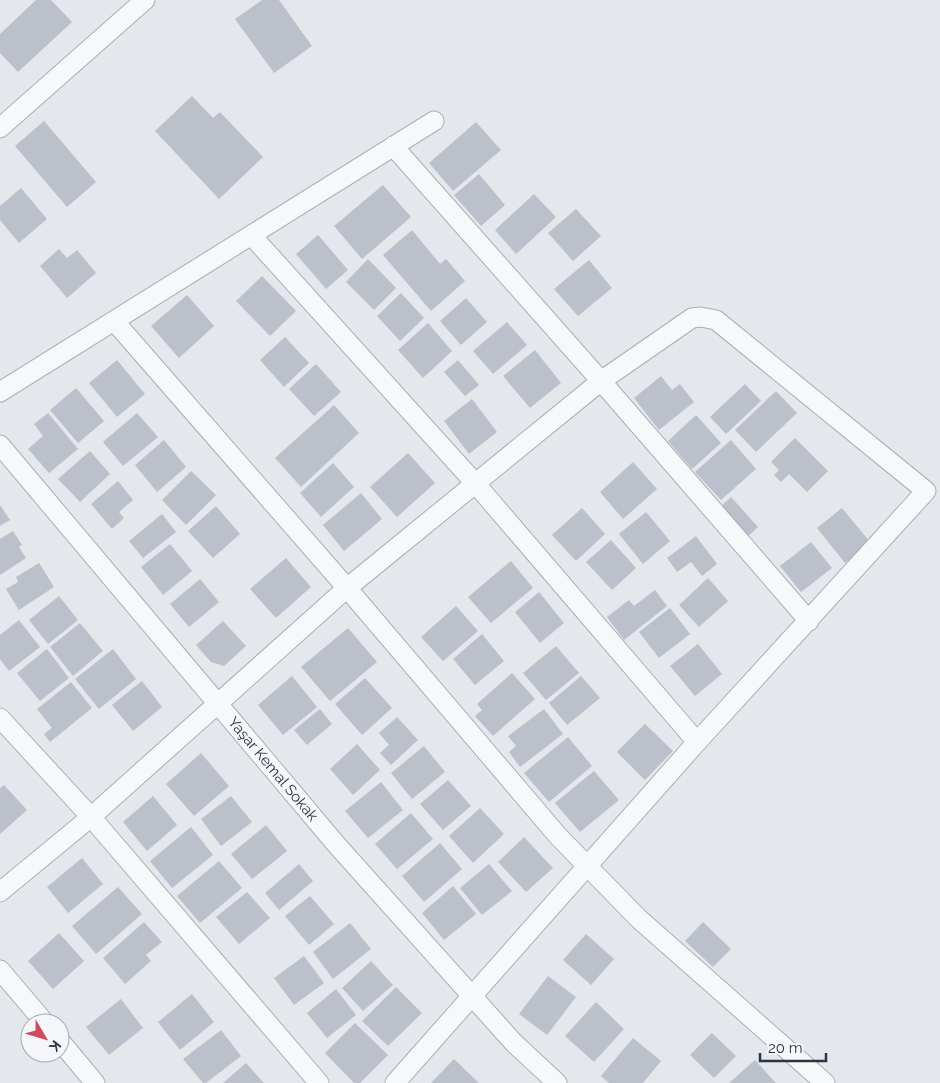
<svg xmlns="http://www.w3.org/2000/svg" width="940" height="1083" viewBox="0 0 940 1083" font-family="Raleway,sans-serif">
<rect width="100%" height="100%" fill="#e4e7ec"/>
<path fill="#bbc0ca" d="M36 0H51L72 22 18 72 0 53V34Z
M262 0H279L312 46 274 73 235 19Z
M192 96 213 118 220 112 263 157 219 199 155 131Z
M44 121 96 182 67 207 15 146Z
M476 122 501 150 453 191 429 163Z
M479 174 505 205 481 226 454 195Z
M383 185 411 217 362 259 334 226Z
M21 188 47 219 19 243 0 220V206Z
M534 194 556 217 516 254 495 230Z
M576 209 601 236 573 261 548 233Z
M412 230 440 264 446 259 465 281 431 311 383 255Z
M318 235 348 270 326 289 296 254Z
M59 249 67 258 77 250 96 273 67 298 40 266Z
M368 259 396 288 374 310 346 282Z
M589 260 612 288 578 316 554 289Z
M262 276 296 311 270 336 236 301Z
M401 293 424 318 400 341 377 316Z
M187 295 214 326 179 358 151 326Z
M466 298 487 322 461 345 440 321Z
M507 322 527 345 493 374 473 351Z
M428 323 452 351 423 378 398 350Z
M285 337 309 363 284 387 260 360Z
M535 350 561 383 530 408 503 376Z
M117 360 145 394 117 417 89 383Z
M458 360 479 385 465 396 444 372Z
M316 364 341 392 314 416 289 389Z
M661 376 672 390 680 384 694 402 659 430 634 398Z
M745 384 761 401 726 434 710 417Z
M76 388 104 421 78 443 50 410Z
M776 391 797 413 756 452 735 430Z
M472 399 497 432 469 454 444 421Z
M334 405 359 433 301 487 275 458Z
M48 413 78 449 49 473 28 449 43 436 34 424Z
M137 413 158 437 123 466 103 442Z
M696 415 721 443 692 469 668 441Z
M795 438 828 471 807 492 789 474 781 482 774 475 779 470 771 462Z
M164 440 186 467 157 492 135 465Z
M731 440 756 469 721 500 695 472Z
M90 451 110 474 80 502 58 479Z
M408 453 435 483 397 517 370 487Z
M633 462 657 489 623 519 600 492Z
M333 463 354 487 321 517 300 493Z
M191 471 216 495 186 525 162 500Z
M118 481 133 500 119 512 124 518 112 529 91 504Z
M361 493 382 519 344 551 323 525Z
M731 497 758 527 745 539 718 509Z
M0 505 10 520 0 526Z
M216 506 240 534 213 558 188 531Z
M582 508 605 534 576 561 552 535Z
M842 508 870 542 845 563 817 528Z
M646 512 670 541 643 564 619 534Z
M162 514 176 532 143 558 129 541Z
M13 531 22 545 19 547 26 558 0 575V539Z
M696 536 717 564 702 576 691 562 677 572 667 558Z
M611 540 636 568 612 590 586 562Z
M811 542 832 568 801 592 780 566Z
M170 544 192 571 163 595 141 567Z
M286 558 311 587 276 618 250 589Z
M511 561 533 588 491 623 468 597Z
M39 563 54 587 19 610 6 589 18 582 16 577Z
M708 578 728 601 699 627 679 605Z
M200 579 219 602 189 627 170 604Z
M655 590 667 606 624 640 607 617 629 600 634 606Z
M539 592 564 623 540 643 515 612Z
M59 596 78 620 48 644 29 620Z
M456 606 478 631 443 661 421 637Z
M670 608 690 634 659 658 639 632Z
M19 620 40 647 9 671 0 659V635Z
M223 621 246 646 224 666 211 662 196 645Z
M80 623 103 651 73 676 50 647Z
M348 628 377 662 330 701 301 667Z
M482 634 504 661 475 685 453 659Z
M698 644 722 674 695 696 670 666Z
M556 646 579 673 546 700 523 673Z
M47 649 69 678 40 701 17 673Z
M113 649 136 679 99 709 75 679Z
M512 673 535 699 493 736 475 716 482 710 477 704Z
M292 676 317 707 283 735 258 705Z
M581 676 600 698 567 725 549 703Z
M365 678 392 708 362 735 335 704Z
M142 681 162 707 133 731 112 705Z
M71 682 92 708 50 742 44 734 52 728 37 709Z
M320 709 332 724 307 745 294 730Z
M544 709 563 734 520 767 509 752 516 746 508 736Z
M397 717 418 740 391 765 380 753 389 745 379 733Z
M645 724 673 751 645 780 617 752Z
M568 737 592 766 549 802 524 773Z
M357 744 380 770 353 795 330 769Z
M424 746 445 772 412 799 391 773Z
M201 753 229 786 194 816 166 784Z
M594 771 619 800 580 832 555 803Z
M448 780 471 806 443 830 420 804Z
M381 782 403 810 368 838 345 811Z
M4 785 27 810 0 834V788Z
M153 796 177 825 147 851 123 822Z
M231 796 252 822 221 846 201 819Z
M480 808 504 834 473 863 449 836Z
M411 813 433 839 397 869 375 844Z
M266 825 287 851 252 879 231 854Z
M191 827 213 855 172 888 150 861Z
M524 837 553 868 526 892 498 862Z
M440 843 462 869 424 902 402 876Z
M82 858 103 884 68 913 47 887Z
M219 861 242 888 200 923 177 896Z
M299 864 313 881 279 910 265 893Z
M489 864 512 891 482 915 460 888Z
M453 886 476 914 444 940 422 913Z
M118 887 142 914 96 954 72 926Z
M247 892 270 918 239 944 216 917Z
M310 896 334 924 309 945 285 916Z
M144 922 162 942 146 955 151 961 125 984 103 958Z
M703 922 731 949 713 967 685 941Z
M350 923 371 949 333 979 313 952Z
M59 933 84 961 53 989 28 961Z
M586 934 614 959 591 985 563 960Z
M304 956 324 983 294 1005 274 978Z
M371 961 393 985 363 1011 342 988Z
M548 976 576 997 547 1035 519 1014Z
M396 987 422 1013 388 1046 362 1021Z
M336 989 356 1015 327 1038 307 1013Z
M192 994 214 1022 180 1050 158 1022Z
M121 999 143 1028 109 1055 86 1027Z
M596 1002 624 1029 594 1062 565 1036Z
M355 1023 388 1055 360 1083H354L325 1053Z
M221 1030 241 1056 206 1083H203L183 1059Z
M712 1033 736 1056 714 1078 690 1055Z
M633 1038 661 1061 643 1083H609L601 1076Z
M454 1059 479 1083H431Z
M755 1060 776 1083H729Z
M246 1063 264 1083H223Z"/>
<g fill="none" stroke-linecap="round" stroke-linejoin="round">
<defs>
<path id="street" d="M0 128 145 0
M393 146 601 381 809 621
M252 236 475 483 697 742
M115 322 347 588 558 836 639 919 825 1083
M0 392 434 121
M0 445 335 843 514 1043 557 1083
M0 718 91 817 319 1083
M0 892 91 817 347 588 601 381 692 318 701 317 716 320 926 491 697 742 395 1083
M0 970 45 1023
M60 1041 95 1083"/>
</defs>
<use href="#street" stroke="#a9aeb7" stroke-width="21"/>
<use href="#street" stroke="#f7f8fa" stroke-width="19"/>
</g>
<g text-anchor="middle" stroke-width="4" stroke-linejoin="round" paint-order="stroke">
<g font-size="15" fill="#2b3445" stroke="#f4f6f9">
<text transform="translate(273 769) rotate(50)" y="5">Yaşar Kemal Sokak</text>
</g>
</g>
<g transform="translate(45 1038) rotate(128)"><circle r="24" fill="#f4f6f9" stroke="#a4a8b1"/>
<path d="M0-4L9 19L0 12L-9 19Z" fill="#d1495b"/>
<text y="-8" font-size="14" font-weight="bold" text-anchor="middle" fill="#2b3445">K</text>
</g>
<path d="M760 1053v8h66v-8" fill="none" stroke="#2b3445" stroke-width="2.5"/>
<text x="768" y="1053" font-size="15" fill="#2b3445" stroke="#f4f6f9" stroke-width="4" paint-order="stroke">20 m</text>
</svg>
